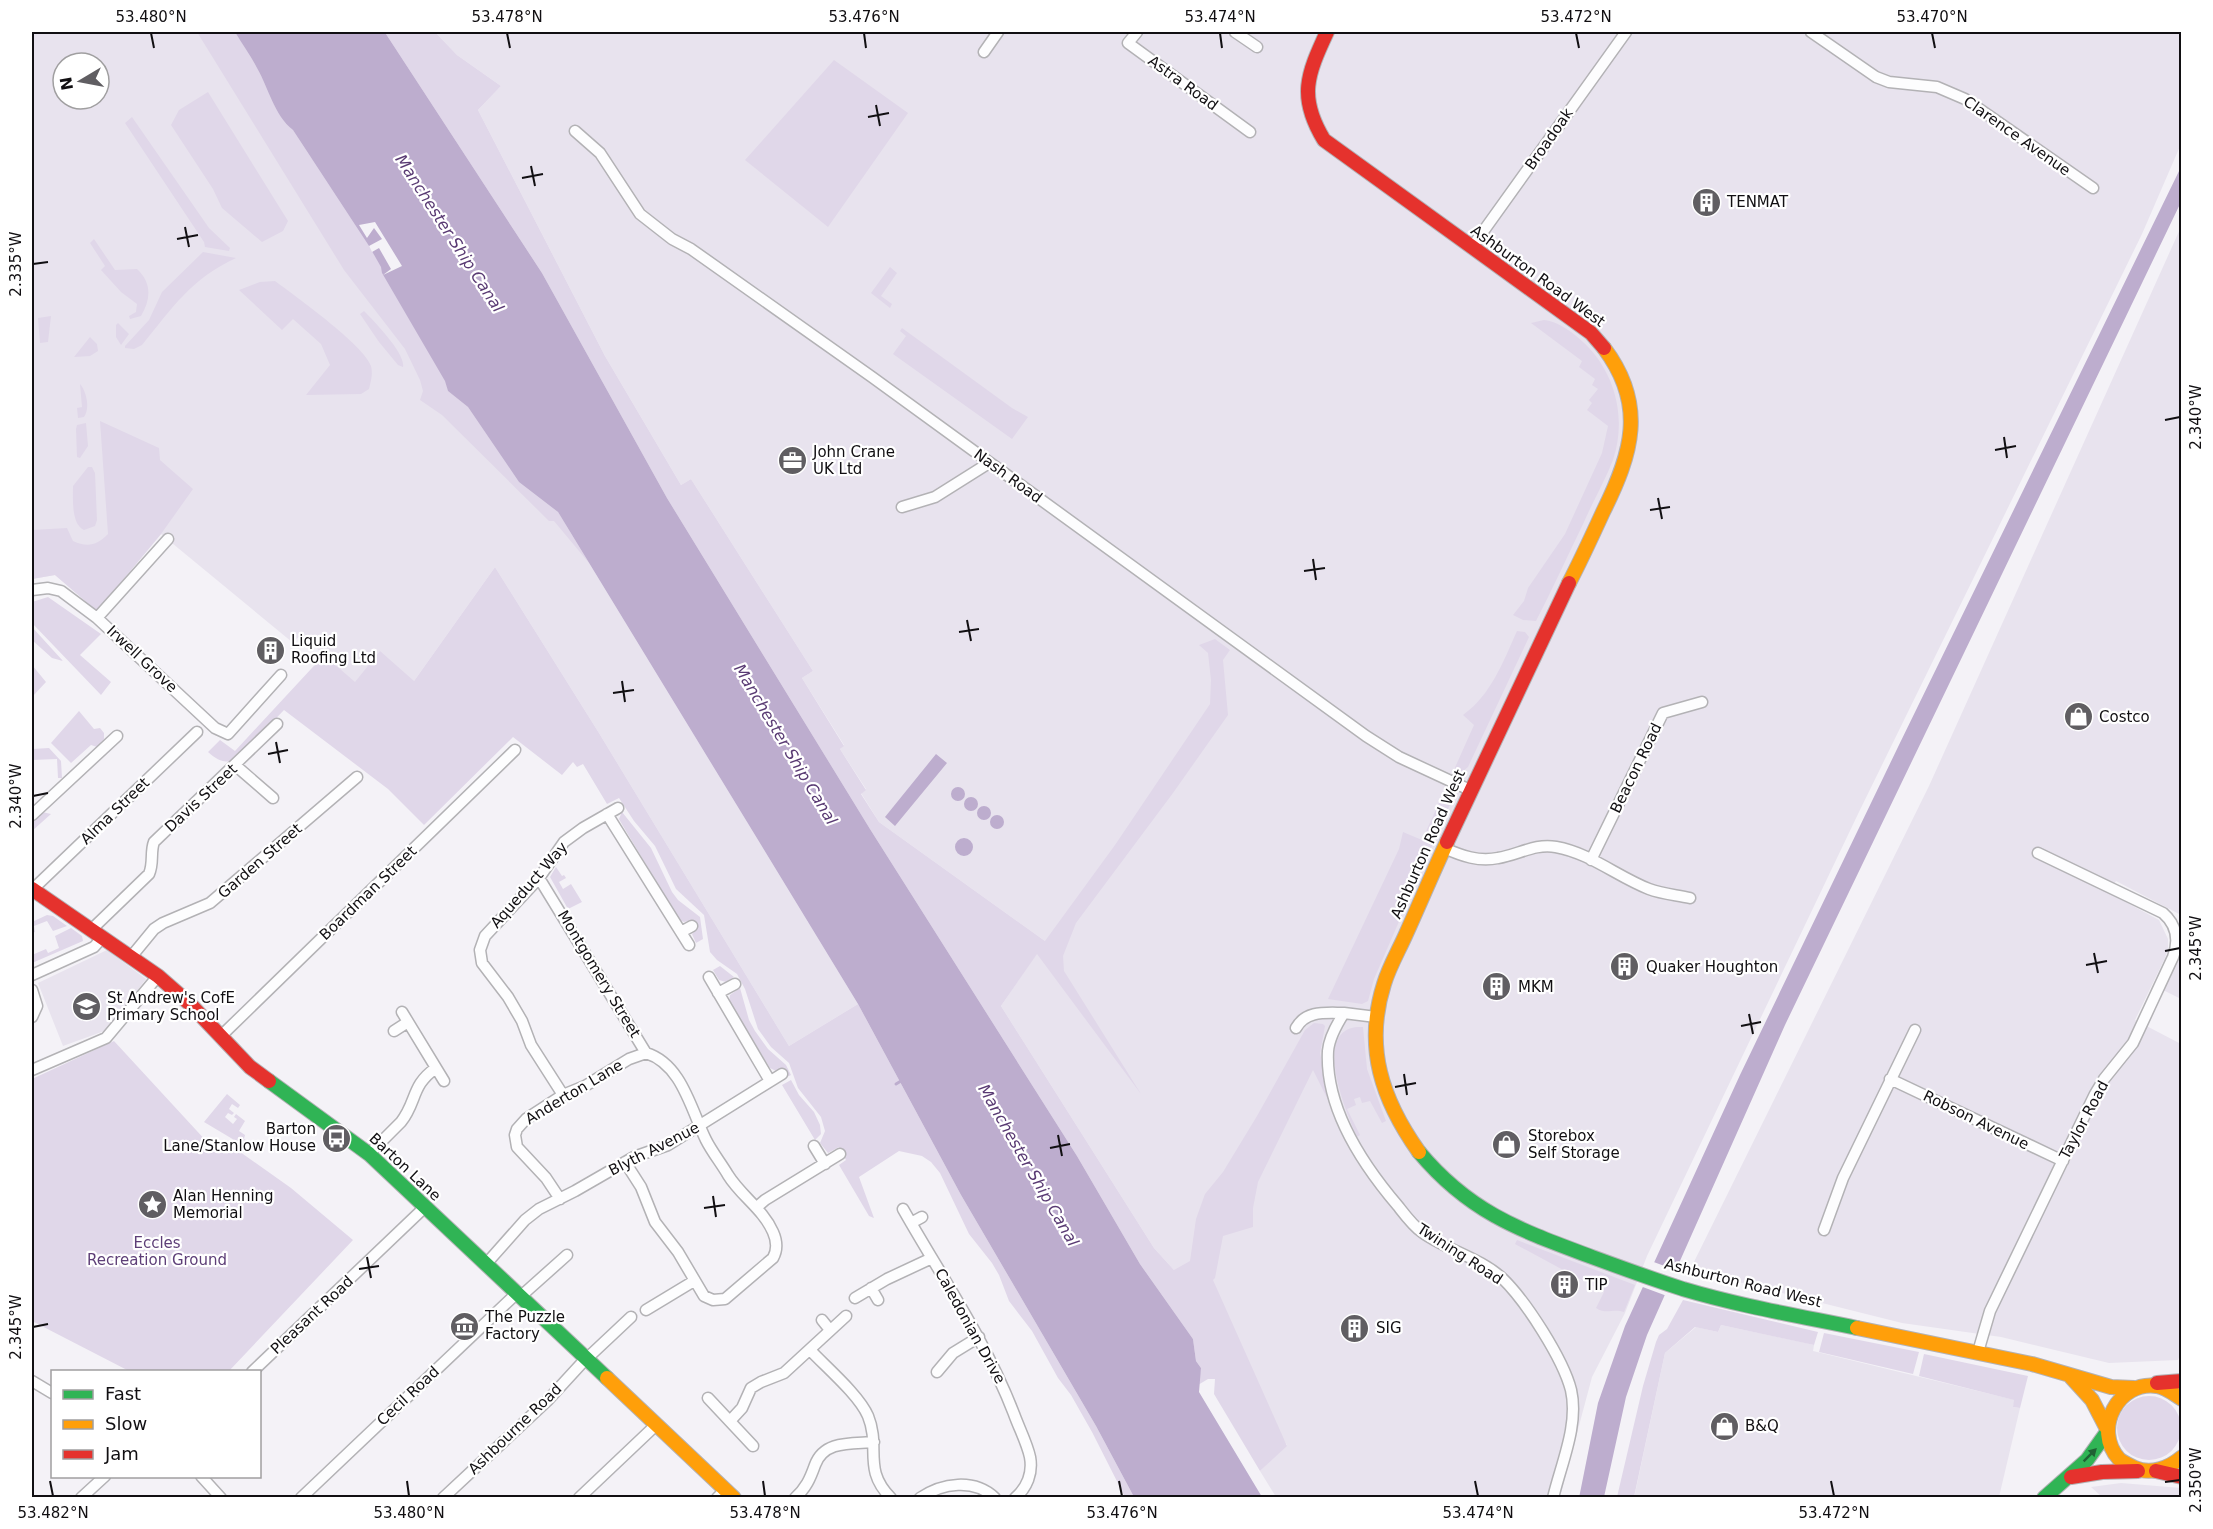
<svg xmlns="http://www.w3.org/2000/svg" width="2213" height="1529" viewBox="0 0 2213 1529" font-family="'DejaVu Sans',sans-serif">
<rect width="100%" height="100%" fill="#f4f2f7"/>
<path fill="#e8e3ee" fill-rule="evenodd" d="M32 32H235L558 512 858 1004 789 1046 599 733 495 567 414 681 355 683 302 635 292 642 161 534 97 611 55 575 32 579ZM63 63H99V99H63Z
M435 32H2181V144L2142 234 1858 814 1647 1256 1625 1313 1592 1377 1560 1497H1276L1260 1471 1287 1445 1174 1270 1154 1248 1001 1006 1045 941 879 822 861 793 866 789 840 749 844 745 802 678 813 671 691 479 681 485 605 356 478 110 501 86 457 55Z
M2181 227V915L2116 881 2109 893 2159 920 2168 939V949L2165 958 2135 1020 2181 1044V1352L2178 1360 2109 1363 2001 1337 1902 1323 1690 1270 1929 786Z
M2181 948V999L2163 990Z
M107 950 146 979 107 1030 63 1046 38 983Z
M1721 1325 1806 1343 1814 1345 1813 1351 2015 1400 2013 1407 2020 1408 1999 1497 1634 1498 1665 1353 1696 1327 1718 1332Z
M2121 1483 2181 1488V1497H2102L2091 1487Z"/>
<path fill="#e0d7e9" d="M197 32H235C242 44 251 56 257 68 269 89 274 115 293 130L369 246 382 268V273L446 381 448 391 468 407 519 482 558 512 589 563 554 521H549L442 415 420 400 423 391 420 380 405 349 344 270Z
M388 32H435L457 55 501 86 478 110 605 356 681 485 691 479 813 671 802 678 844 746 840 749 866 790 861 794 879 822 1045 941 1115 845 1210 704 1211 680 1208 653 1199 645 1215 639 1230 650 1223 660 1228 715 1173 793 1076 923 1063 956 1064 971 1141 1094 1037 954 1001 1006 1154 1248 1174 1270 1190 1261 1196 1219 1205 1194 1223 1172 1257 1116 1305 1030 1314 1023 1323 1024 1325 1026 1320 1053 1331 1106 1313 1070 1258 1182 1253 1208V1227L1223 1236 1215 1278 1213 1280 1287 1446 1260 1471 1214 1394 1215 1379H1208L1198 1385 1201 1368 1196 1361 1193 1339 1140 1264 1077 1156 870 829 667 498 542 273 386 34Z
M834 60 908 113 828 227 745 160Z
M208 92 288 221 283 231 262 242 222 208 213 189 171 125 179 110Z
M132 117 209 228 230 248 229 251 205 247 204 242 125 123Z
M94 239 115 270 137 269C152 283 151 299 141 316L130 319 129 316 136 312 137 304 121 292 101 270 105 266 90 243Z
M203 252 236 258C191 279 173 307 142 345L134 349 125 348V346L149 320 162 292Z
M890 267 897 273 881 296 892 304 890 308 871 293Z
M275 281C295 296 364 345 371 366 373 374 371 381 369 389L361 394 306 395 330 365 321 344 293 319 282 330 239 290 260 282Z
M364 311C374 321 406 354 403 367L398 365 379 342 360 314Z
M51 316 48 342 40 343 38 318Z
M1544 320C1561 322 1578 336 1590 349 1617 379 1626 421 1613 460 1605 481 1593 501 1584 522 1568 555 1553 588 1536 621L1523 620 1513 615 1524 601 1528 588 1565 534 1602 453 1608 426 1587 410 1592 403 1589 400 1598 389 1592 385 1595 379 1579 367 1582 361 1531 323Z
M118 323 129 334 121 345 116 337V325Z
M902 328 1012 408 1028 417 1012 439 893 354 906 336 900 331Z
M90 337 97 344 98 351 90 356 74 357Z
M80 384C87 392 90 409 84 417L78 418 77 408 82 407Z
M100 421 159 448 160 460 193 489 161 534 97 611 55 575 32 579V530L67 528 73 541C88 548 97 545 108 534Z
M86 423 88 446 80 458 77 457 76 429 77 425Z
M88 467H92L95 473 97 520 95 526 84 530C71 524 73 499 73 486Z
M495 567 599 733 789 1046 858 1004 961 1195 1096 1426 1134 1497H1125L1092 1432 1071 1395 1058 1378 1032 1331 1009 1301 999 1275 992 1263 969 1234 940 1173 931 1162 922 1156 899 1151 859 1177 874 1218 869 1216 839 1165 846 1160 839 1147 828 1153 820 1143 825 1131 821 1117 798 1088 789 1063 771 1047 758 1029 745 989 737 974 717 960 710 952 704 915 676 889 655 846 634 821 619 798 607 804 583 764 577 767 573 762 562 775 513 737 424 825 388 789 284 710 235 761C223 763 217 760 208 752L220 740 235 751 324 655 355 682 380 651 414 681Z
M48 597 101 634 80 655 111 682 101 695 32 623V602Z
M32 627 63 661 52 658 32 640Z
M1517 631 1525 632 1529 637 1468 767 1461 773 1453 772 1474 725 1463 715C1491 695 1503 662 1517 631Z
M32 665 46 682 32 697Z
M79 711 94 729 100 728 104 733V739L97 747 91 745 71 763 51 743Z
M49 748 61 761 62 778H58L57 759 32 760V749Z
M1445 790 1450 795 1451 802 1374 979 1368 1001 1362 1004 1328 999 1399 849 1403 832 1422 840Z
M42 812 51 814 32 831V822Z
M622 812 651 848 672 892 678 900 700 917 703 939 696 943 692 934 697 929 691 920 684 922 679 920 623 826 619 819Z
M556 867 562 876 564 875 566 878 559 882 563 889 571 884 582 902 568 909 550 877Z
M47 915 53 916 67 926 53 931 47 921 34 926 35 932 32 933V922Z
M71 928 82 936 83 941 32 963V955L46 949 48 953 59 948 55 936Z
M720 966 734 977 726 982 719 980 713 970Z
M740 988 749 1020 755 1031 768 1049 786 1065 791 1075 787 1077 782 1069 776 1071 770 1068 729 1003 730 995Z
M1358 1027H1363L1367 1069 1386 1121 1382 1123 1370 1101 1362 1103 1360 1097 1354 1099 1356 1105 1347 1109 1360 1135 1357 1137C1347 1114 1311 1030 1358 1027Z
M114 1041 208 1143 226 1142 291 1188 353 1240 229 1371H129L32 1321V1079Z
M791 1080 799 1095 814 1112 820 1125 821 1134 815 1140 782 1085Z
M227 1094 240 1105 238 1108 232 1104 229 1109 234 1113 232 1115 228 1113 225 1117 233 1124 237 1119 234 1117 236 1114 245 1121 239 1131 245 1135 244 1139 249 1142 246 1147 204 1122Z
M1517 1240 1635 1285 1624 1312C1613 1308 1607 1315 1596 1308L1604 1292 1515 1244Z
M1683 1300 1818 1332 1814 1345 1721 1325 1718 1332 1695 1327 1665 1353 1634 1497H1617L1643 1386 1656 1342 1659 1335 1667 1329Z
M1824 1333 1919 1352 1913 1374 1819 1352Z
M1924 1354 2028 1376 2020 1408 2013 1407 2014 1400 1919 1376Z
M2117 1428a32 32 0 1 1 64 0a32 32 0 1 1-64 0Z"/>
<path fill="#bdadce" d="M235 32H388L386 34 542 273 667 498 870 829 1077 1156 1140 1264 1193 1339 1196 1361 1201 1368 1199 1392 1262 1497H1134L1096 1426 961 1195 858 1004 558 512 519 482 468 407 448 391 445 381 382 273 381 267 369 246 293 130C274 115 269 89 257 68 251 56 242 44 235 32Z
M2181 167V202L1785 1025 1647 1335 1626 1397 1604 1497 1579 1498 1598 1403 1625 1326 1740 1075 1898 747Z
M936 754 947 763 895 826 885 817Z
M951 794a7 7 0 1 1 14 0a7 7 0 1 1-14 0Z
M964 804a7 7 0 1 1 14 0a7 7 0 1 1-14 0Z
M977 813a7 7 0 1 1 14 0a7 7 0 1 1-14 0Z
M990 822a7 7 0 1 1 14 0a7 7 0 1 1-14 0Z
M955 847a9 9 0 1 1 18 0a9 9 0 1 1-18 0Z"/>
<path fill="#f4f2f7" d="M375 222 402 266 383 275 391 269 379 248 372 252 369 246 382 239 374 228 367 238 359 225Z
M1651 1261 1678 1271 1667 1296 1640 1286Z"/>
<g fill="none" stroke-linecap="round" stroke-linejoin="round">
<path stroke="#bdadce" stroke-width="3" d="M896 1084 901 1081"/>
<defs>
<path id="street" d="M1137 32 1128 43 1250 132
M1235 32 1257 47
M1811 32 1876 77 1889 82 1937 87 1965 99 2093 188
M984 52 998 32
M575 131 600 153 640 214 672 239 691 249 872 377 1366 736 1399 757 1470 790
M1472 247 1626 32
M902 507 935 497 989 463
M32 590 48 588 61 591 97 618 215 728 228 734 281 675
M97 618 168 539
M235 765 273 798
M607 814 689 945
M32 815 117 736
M1444 848C1462 856 1479 862 1498 858 1518 855 1535 843 1556 847 1590 853 1618 877 1649 889 1662 894 1677 895 1690 898
M1591 860 1663 713 1702 702
M539 878 646 1053C682 1064 691 1110 706 1140 712 1152 721 1163 728 1175 741 1196 763 1209 773 1232 777 1241 778 1249 773 1258L725 1299 713 1300 704 1296 678 1252 655 1222 641 1187 625 1162
M32 890 197 732
M91 930 149 874C154 863 150 852 154 842L277 724
M681 932 692 926
M131 957 154 929 163 923 210 903 357 777
M32 975 94 947 102 938
M709 977 770 1081
M32 990 37 1006 32 1017
M718 993 735 984
M402 1012 444 1081
M1376 1017 1344 1013C1337 1024 1329 1038 1328 1051 1325 1108 1363 1165 1398 1206 1405 1215 1413 1226 1423 1233 1447 1250 1480 1258 1502 1278 1526 1301 1563 1359 1571 1390 1579 1425 1561 1464 1553 1498
M1296 1028C1306 1010 1326 1013 1344 1013
M394 1031 408 1022
M221 1036 515 750
M32 1070 106 1038 158 976
M1890 1079 2063 1161
M563 1095 531 1045 522 1021 508 997 482 963 480 950 485 936 539 878 564 842 583 828 618 808
M814 1146 825 1164
M369 1154 401 1122C417 1102 411 1085 436 1068
M560 1199 546 1178 517 1147 515 1135 517 1129 526 1119 563 1095 585 1086 629 1059 646 1053
M757 1207 765 1200 840 1154
M903 1209C941 1276 986 1341 1014 1414 1019 1428 1027 1443 1030 1457 1033 1473 1027 1488 1015 1498
M911 1223 922 1217
M1824 1230 1843 1178 1915 1030
M486 1264 525 1220 539 1209 575 1191 634 1157 668 1145 782 1074
M871 1288 878 1300
M520 1297 567 1255
M855 1298 887 1279 932 1258
M646 1310 694 1281
M822 1320 830 1330
M810 1350C826 1367 859 1395 868 1416 881 1448 862 1469 891 1498
M1978 1352 1990 1311 2095 1094 2104 1079 2133 1043 2173 957C2179 941 2177 925 2163 913L2038 853
M252 1372 425 1207
M937 1372 953 1353 979 1337
M32 1381 52 1393
M708 1398 753 1446
M730 1421 742 1408 751 1388 761 1382 784 1373 846 1316
M201 1476 221 1498
M81 1498 105 1476
M301 1498 516 1294
M443 1498 547 1401 581 1364 631 1317
M579 1498 656 1425
M717 1498 726 1489
M795 1498C806 1488 810 1479 815 1465 824 1440 852 1444 874 1442
M920 1498C942 1483 974 1478 995 1498"/>
<path id="fast" d="M269 1081 369 1154 607 1378
M1419 1152C1470 1213 1520 1230 1592 1257 1622 1268 1652 1279 1683 1289 1740 1306 1799 1316 1857 1328
M2044 1498 2087 1460 2107 1432"/>
<path id="slow" d="M1569 583C1581 560 1592 536 1603 512 1632 454 1647 405 1604 348
M1419 1152C1382 1100 1364 1047 1384 984 1389 967 1399 950 1406 934 1420 903 1433 872 1447 842
M1857 1328 2032 1364 2111 1387 2134 1388
M2071 1377 2092 1400 2106 1427
M607 1378 734 1498
M2182 1399C2175 1395 2166 1387 2157 1386 2119 1380 2092 1429 2119 1459 2123 1463 2130 1465 2135 1468 2151 1475 2169 1468 2182 1457"/>
<path id="jam" d="M1327 32C1307 75 1298 97 1324 140L1591 333 1604 348
M1447 842 1569 583
M32 889 158 976 190 1004 250 1067 269 1081
M2157 1383 2182 1381
M2156 1471 2182 1477
M2071 1477 2102 1472 2138 1471"/>
</defs>
<use href="#street" stroke="#b3b2b5" stroke-width="13"/>
<use href="#fast" stroke="#b3b2b5" stroke-width="16"/>
<use href="#slow" stroke="#b3b2b5" stroke-width="16"/>
<use href="#jam" stroke="#b3b2b5" stroke-width="16"/>
<use href="#street" stroke="#fdfdfe" stroke-width="10"/>
<use href="#fast" stroke="#30b455" stroke-width="14"/>
<use href="#slow" stroke="#ff9f0a" stroke-width="14"/>
<use href="#jam" stroke="#e5322d" stroke-width="14"/>
</g>
<defs><path id="oneway-solid" d="M-6-.8H1V-3.2L6.5 0L1 3.2V.8H-6Z" transform="scale(1.5)"/></defs>
<use fill="#206234" href="#oneway-solid" transform="translate(2090 1455) rotate(-45)"/>
<path fill="none" stroke="#110f12" stroke-width="2" d="M151 33 154 48M507 33 510 48M864 33 866 48M1220 33 1222 48M1576 33 1579 48M1932 33 1935 48M876 105 880 126M868 117 889 113M531 166 535 186M522 178 543 174M185 227 189 247M177 239 198 235M33 264 48 262M2165 420 2180 417M2004 437 2007 458M1995 450 2016 446M1658 498 1662 519M1650 510 1670 507M1313 559 1316 580M1304 571 1325 568M967 620 971 641M959 632 979 629M622 681 625 702M613 693 634 690M276 742 280 763M268 754 288 750M33 796 48 793M2165 951 2180 948M2094 953 2098 973M2086 965 2107 961M1749 1014 1753 1034M1741 1026 1761 1022M1404 1074 1407 1095M1395 1087 1416 1083M1058 1135 1062 1156M1050 1148 1070 1144M713 1196 716 1217M704 1208 725 1205M367 1257 371 1278M359 1269 379 1266M33 1327 48 1324M50 1481 53 1496M407 1481 409 1496M763 1481 765 1496M1119 1481 1122 1496M1475 1481 1478 1496M1831 1481 1834 1496M2165 1482 2180 1480"/>
<defs>
<symbol id="building-disc" viewBox="-11 -11 22 22"><circle r="9.5" fill="#605e62" stroke="#fff"/><path d="M-4-6H4V6H1V3H-1V6H-4ZM-2.5-4.3h1.7v1.8h-1.7ZM.8-4.3h1.7v1.8H.8ZM-2.5-1h1.7V.8h-1.7ZM.8-1h1.7V.8H.8Z" fill="#fff"/></symbol>
<symbol id="office-disc" viewBox="-11 -11 22 22"><circle r="9.5" fill="#605e62" stroke="#fff"/><path d="M-6-3h4V-5.5h4V-3h4V5H-6ZM-1-4.5V-3h2v-1.5ZM-6 0V1H6V0Z" fill="#fff"/></symbol>
<symbol id="shop-disc" viewBox="-11 -11 22 22"><circle r="9.5" fill="#605e62" stroke="#fff"/><path d="M-5-2.5h2.3a2.7 3.5 0 0 1 5.4 0H5L5.5 6h-11ZM-1.5-2.5h3a1.5 2.3 0 0 0-3 0Z" fill="#fff"/></symbol>
<symbol id="school-disc" viewBox="-11 -11 22 22"><circle r="9.5" fill="#605e62" stroke="#fff"/><path d="M0-5L7-2L0 1L-7-2ZM-4 1L0 2.5L4 1V4Q0 6-4 4Z" fill="#fff"/></symbol>
<symbol id="bus-disc" viewBox="-11 -11 22 22"><circle r="9.5" fill="#605e62" stroke="#fff"/><path d="M-5-6H5V4H4V6H2V4H-2V6H-4V4H-5ZM-3.5-4V0h7V-4ZM-3.5 1.2v1.5H-2V1.2ZM2 1.2v1.5H3.5V1.2Z" fill="#fff"/></symbol>
<symbol id="sight-disc" viewBox="-11 -11 22 22"><circle r="9.5" fill="#605e62" stroke="#fff"/><path d="M0-6L1.8-2.2L6-1.7L2.9 1.2L3.7 5.4L0 3.3L-3.7 5.4L-2.9 1.2L-6-1.7L-1.8-2.2Z" fill="#fff"/></symbol>
<symbol id="museum-disc" viewBox="-11 -11 22 22"><circle r="9.5" fill="#605e62" stroke="#fff"/><path d="M0-6L6-3V-2H-6V-3ZM-5-1h2V3h-2ZM-1-1h2V3h-2ZM3-1h2V3H3ZM-6 4H6V6H-6Z" fill="#fff"/></symbol>
</defs>
<g fill-rule="evenodd">
<use href="#building-disc" x="1690" y="186" width="33" height="33"/>
<use href="#office-disc" x="776" y="444" width="33" height="33"/>
<use href="#building-disc" x="254" y="634" width="33" height="33"/>
<use href="#shop-disc" x="2062" y="700" width="33" height="33"/>
<use href="#building-disc" x="1608" y="950" width="33" height="33"/>
<use href="#building-disc" x="1480" y="970" width="33" height="33"/>
<use href="#school-disc" x="70" y="990" width="33" height="33"/>
<use href="#bus-disc" x="320" y="1122" width="33" height="33"/>
<use href="#shop-disc" x="1490" y="1128" width="33" height="33"/>
<use href="#sight-disc" x="136" y="1188" width="33" height="33"/>
<use href="#building-disc" x="1548" y="1268" width="33" height="33"/>
<use href="#museum-disc" x="448" y="1310" width="33" height="33"/>
<use href="#building-disc" x="1338" y="1312" width="33" height="33"/>
<use href="#shop-disc" x="1708" y="1410" width="33" height="33"/>
</g>
<g text-anchor="middle" stroke-width="4.5" stroke-linejoin="round" paint-order="stroke">
<g font-size="15" fill="#110f12" stroke="#fff">
<text transform="translate(1183 83) rotate(36)" y="5">Astra Road</text>
<text transform="translate(2017 136) rotate(35)" y="5">Clarence Avenue</text>
<text transform="translate(1549 139) rotate(-55)" y="5">Broadoak</text>
<text transform="translate(1538 276) rotate(36)" y="5">Ashburton Road West</text>
<text transform="translate(1008 476) rotate(36)" y="5">Nash Road</text>
<text transform="translate(142 659) rotate(43)" y="5">Irwell Grove</text>
<text transform="translate(1636 768) rotate(-64)" y="5">Beacon Road</text>
<text transform="translate(201 798) rotate(-43)" y="5">Davis Street</text>
<text transform="translate(115 811) rotate(-44)" y="5">Alma Street</text>
<text transform="translate(1428 844) rotate(-66)" y="5">Ashburton Road West</text>
<text transform="translate(260 861) rotate(-41)" y="5">Garden Street</text>
<text transform="translate(529 885) rotate(-49)" y="5">Aqueduct Way</text>
<text transform="translate(368 893) rotate(-44)" y="5">Boardman Street</text>
<text transform="translate(599 974) rotate(59)" y="5">Montgomery Street</text>
<text transform="translate(574 1092) rotate(-31)" y="5">Anderton Lane</text>
<text transform="translate(1976 1120) rotate(26)" y="5">Robson Avenue</text>
<text transform="translate(2084 1120) rotate(-62)" y="5">Taylor Road</text>
<text transform="translate(654 1149) rotate(-27)" y="5">Blyth Avenue</text>
<text transform="translate(405 1167) rotate(43)" y="5">Barton Lane</text>
<text transform="translate(1460 1254) rotate(33)" y="5">Twining Road</text>
<text transform="translate(1743 1283) rotate(14)" y="5">Ashburton Road West</text>
<text transform="translate(312 1315) rotate(-43)" y="5">Pleasant Road</text>
<text transform="translate(970 1326) rotate(61)" y="5">Caledonian Drive</text>
<text transform="translate(408 1396) rotate(-43)" y="5">Cecil Road</text>
<text transform="translate(515 1429) rotate(-44)" y="5">Ashbourne Road</text>
</g>
<g font-size="15" fill="#110f12" stroke="#fff" text-anchor="start">
<text x="1727" y="207">TENMAT</text>
<text x="813" y="457">John Crane<tspan x="813" dy="17">UK Ltd</tspan></text>
<text x="291" y="646">Liquid<tspan x="291" dy="17">Roofing Ltd</tspan></text>
<text x="2099" y="722">Costco</text>
<text x="1646" y="972">Quaker Houghton</text>
<text x="1518" y="992">MKM</text>
<text x="107" y="1003">St Andrew's CofE<tspan x="107" dy="17">Primary School</tspan></text>
<text x="316" y="1134" text-anchor="end">Barton<tspan x="316" dy="17">Lane/Stanlow House</tspan></text>
<text x="1528" y="1141">Storebox<tspan x="1528" dy="17">Self Storage</tspan></text>
<text x="173" y="1201">Alan Henning<tspan x="173" dy="17">Memorial</tspan></text>
<text x="1585" y="1290">TIP</text>
<text x="485" y="1322">The Puzzle<tspan x="485" dy="17">Factory</tspan></text>
<text x="1376" y="1333">SIG</text>
<text x="1745" y="1431">B&amp;Q</text>
</g>
<g font-size="15" fill="#5d3e77" stroke="#fff">
<text x="157" y="1248">Eccles<tspan x="157" dy="17">Recreation Ground</tspan></text>
</g>
<g font-size="16" font-style="italic" fill="#593a73" stroke="#fff">
<text transform="translate(450 233) rotate(57)" y="6">Manchester Ship Canal</text>
<text transform="translate(786 744) rotate(59)" y="6">Manchester Ship Canal</text>
<text transform="translate(1029 1165) rotate(60)" y="6">Manchester Ship Canal</text>
</g>
</g>
<rect width="2213" height="1529" fill="none" stroke="#ffffff" stroke-width="66"/>
<rect x="51" y="1370" width="210" height="108" fill="#ffffff" stroke="#a09fa0" stroke-width="1.5"/>
<rect x="63" y="1390" width="30" height="9" fill="#30b455" stroke="#a09fa0" stroke-width="1.5"/>
<text x="105" y="1400" font-size="18" fill="#110f12">Fast</text>
<rect x="63" y="1420" width="30" height="9" fill="#ff9f0a" stroke="#a09fa0" stroke-width="1.5"/>
<text x="105" y="1430" font-size="18" fill="#110f12">Slow</text>
<rect x="63" y="1450" width="30" height="9" fill="#e5322d" stroke="#a09fa0" stroke-width="1.5"/>
<text x="105" y="1460" font-size="18" fill="#110f12">Jam</text>
<g transform="translate(81 81) rotate(260)"><circle r="28" fill="#ffffff" stroke="#a09fa0" stroke-width="1.5"/>
<path d="M0-4.5L10 22L0 15L-10 22Z" fill="#605e62"/>
<text y="-9" font-size="16" font-weight="bold" text-anchor="middle" fill="#110f12">N</text>
</g>
<rect x="33" y="33" width="2147" height="1463" fill="none" stroke="#110f12" stroke-width="2"/>
<g font-size="15" text-anchor="middle" fill="#110f12">
<text x="151" y="22">53.480°N</text>
<text x="507" y="22">53.478°N</text>
<text x="864" y="22">53.476°N</text>
<text x="1220" y="22">53.474°N</text>
<text x="1576" y="22">53.472°N</text>
<text x="1932" y="22">53.470°N</text>
<text transform="translate(16 264) rotate(-90)" y="5">2.335°W</text>
<text transform="translate(2196 417) rotate(-90)" y="5">2.340°W</text>
<text transform="translate(16 796) rotate(-90)" y="5">2.340°W</text>
<text transform="translate(2196 948) rotate(-90)" y="5">2.345°W</text>
<text transform="translate(16 1327) rotate(-90)" y="5">2.345°W</text>
<text transform="translate(2196 1480) rotate(-90)" y="5">2.350°W</text>
<text x="53" y="1518">53.482°N</text>
<text x="409" y="1518">53.480°N</text>
<text x="765" y="1518">53.478°N</text>
<text x="1122" y="1518">53.476°N</text>
<text x="1478" y="1518">53.474°N</text>
<text x="1834" y="1518">53.472°N</text>
</g>
</svg>
